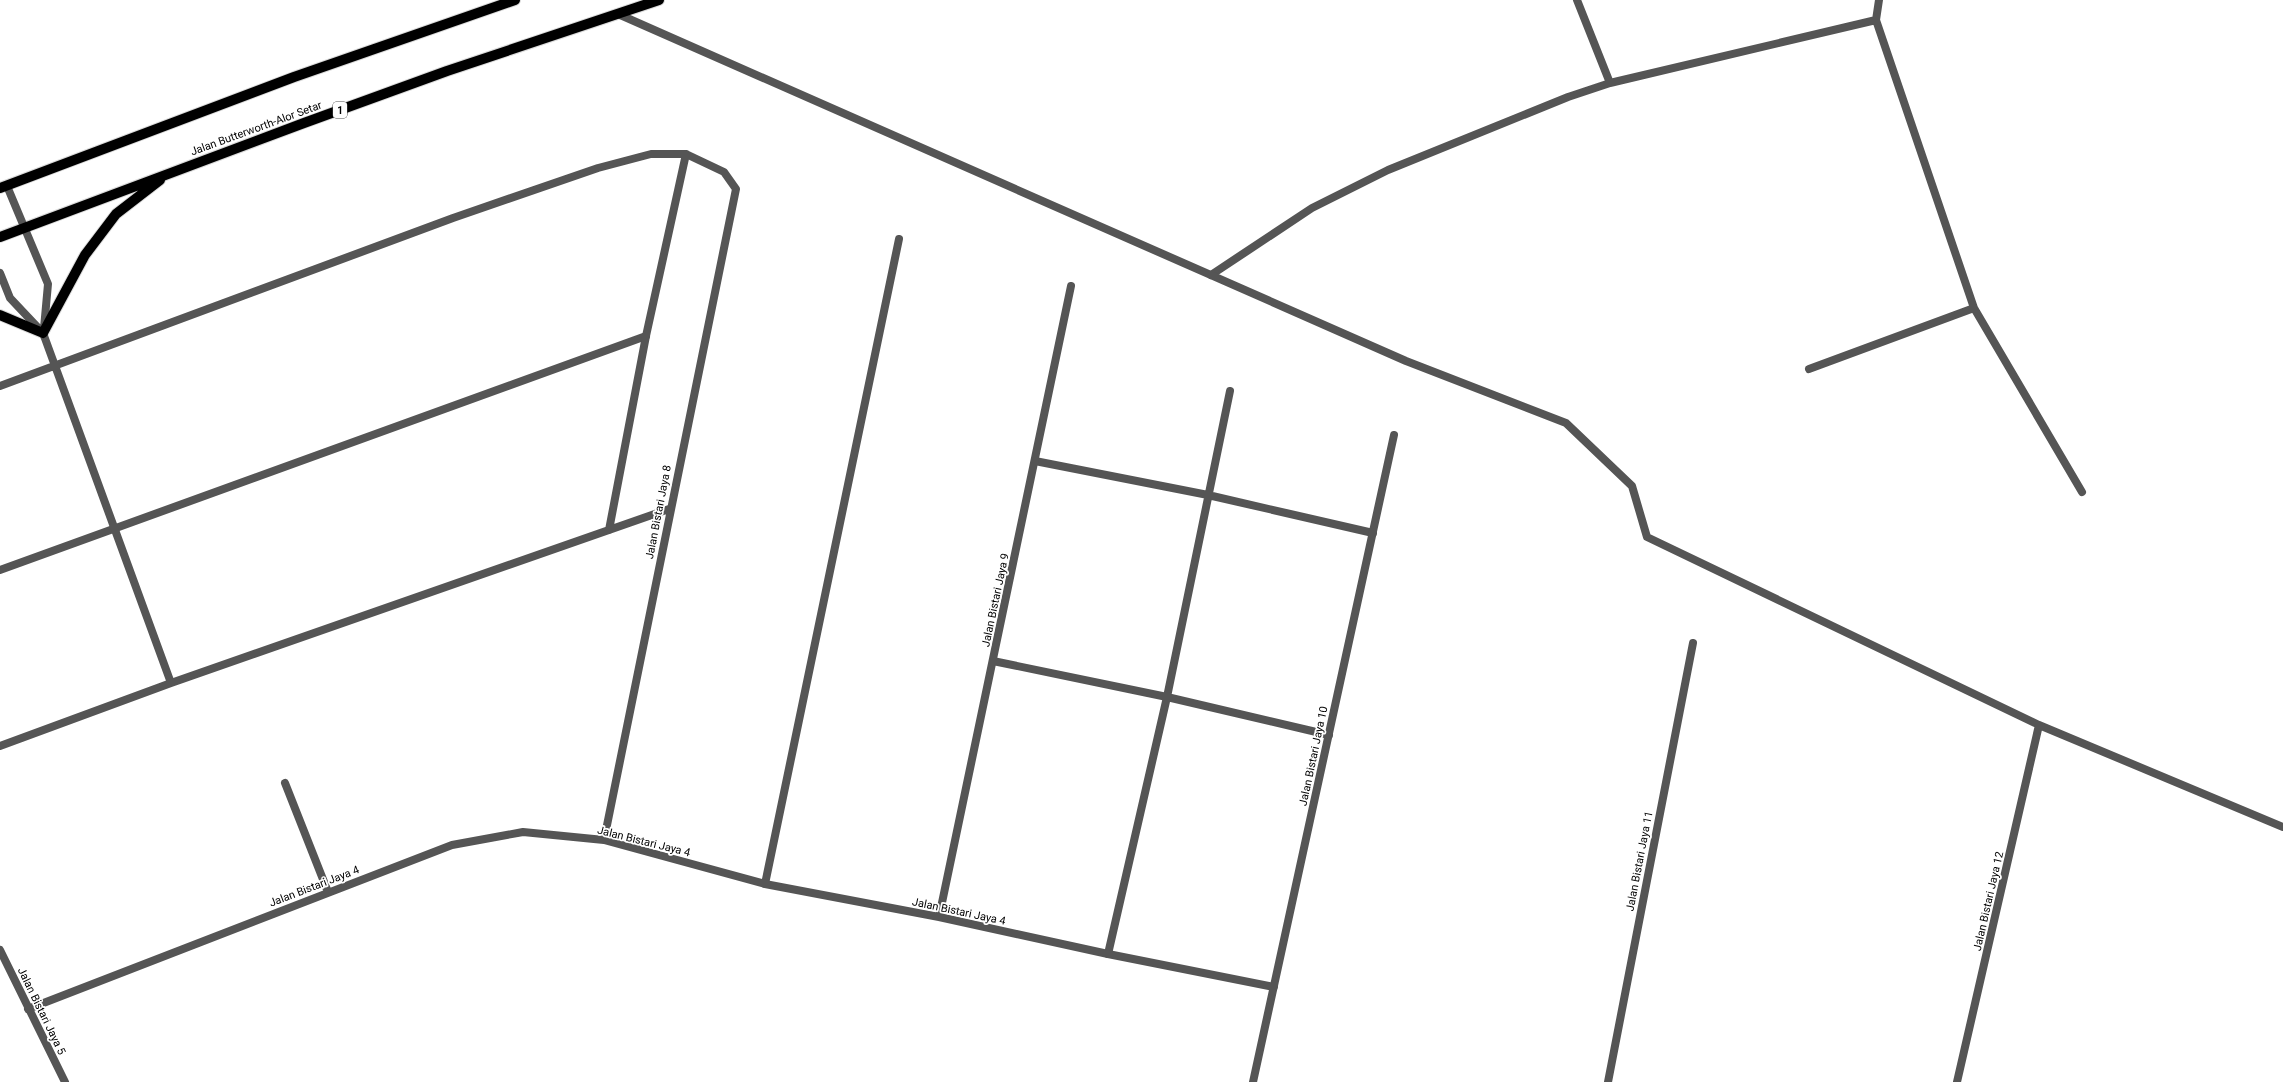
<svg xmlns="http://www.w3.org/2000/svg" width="2283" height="1082" viewBox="0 0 2283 1082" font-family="Roboto,sans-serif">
<rect width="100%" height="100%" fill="#fff"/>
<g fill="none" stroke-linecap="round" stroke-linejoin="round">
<defs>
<path id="primary" d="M0 188 294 77 515 0
M0 237 304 123 447 71 659 0
M0 315 43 333 85 255 116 214 160 180"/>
</defs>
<use href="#primary" stroke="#dbdbdb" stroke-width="12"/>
<path stroke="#555" stroke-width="8" d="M1577 0 1610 83
M1879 0 1876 20 1974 308 2082 492
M1211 275 1312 208 1388 170 1568 97 1610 83 1876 20
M1809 369 1974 308
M1035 461 1208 495 1373 533
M0 570 646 336
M993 661 1167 697 1329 735
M765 884 899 239
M1108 954 1167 697 1230 391"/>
<path stroke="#555" stroke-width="8" d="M618 14 1406 361 1566 423 1632 486 1647 537 2039 725 2283 827
M7 186 48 284 44 328
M0 273 10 298 43 333 171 683
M0 386 453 218 598 168 651 154H686L724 172 736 189 604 840
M609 530 646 336 686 154
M0 746 171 683 669 509
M285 783 328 892
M939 917 1071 286
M0 950 65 1082
M28 1009 452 845 523 832 604 840 765 884 939 917 1108 954 1274 987
M1253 1082 1394 435
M1608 1082 1693 643
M1957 1082 2039 725"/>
<use href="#primary" stroke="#000" stroke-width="10"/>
</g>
<g text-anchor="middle" stroke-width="3.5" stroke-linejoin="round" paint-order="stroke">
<rect fill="#fff" stroke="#4c4c4c" stroke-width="1" x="333" y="102" width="14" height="16" rx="3"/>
<g font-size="10" font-weight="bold" fill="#000">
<text x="340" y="114">1</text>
</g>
<g font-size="11" fill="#000" stroke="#fff">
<text transform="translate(256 128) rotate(-20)" y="4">Jalan Butterworth-Alor Setar</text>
<text transform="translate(658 512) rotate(-79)" y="4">Jalan Bistari Jaya 8</text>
<text transform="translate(995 600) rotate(-78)" y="4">Jalan Bistari Jaya 9</text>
<text transform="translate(1313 756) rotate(-78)" y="4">Jalan Bistari Jaya 10</text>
<text transform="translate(644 841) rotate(14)" y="4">Jalan Bistari Jaya 4</text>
<text transform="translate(1639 861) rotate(-79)" y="4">Jalan Bistari Jaya 11</text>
<text transform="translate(314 886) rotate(-21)" y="4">Jalan Bistari Jaya 4</text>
<text transform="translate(1988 901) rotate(-77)" y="4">Jalan Bistari Jaya 12</text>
<text transform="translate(959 911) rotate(12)" y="4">Jalan Bistari Jaya 4</text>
<text transform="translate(42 1011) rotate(64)" y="4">Jalan Bistari Jaya 5</text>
</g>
</g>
</svg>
